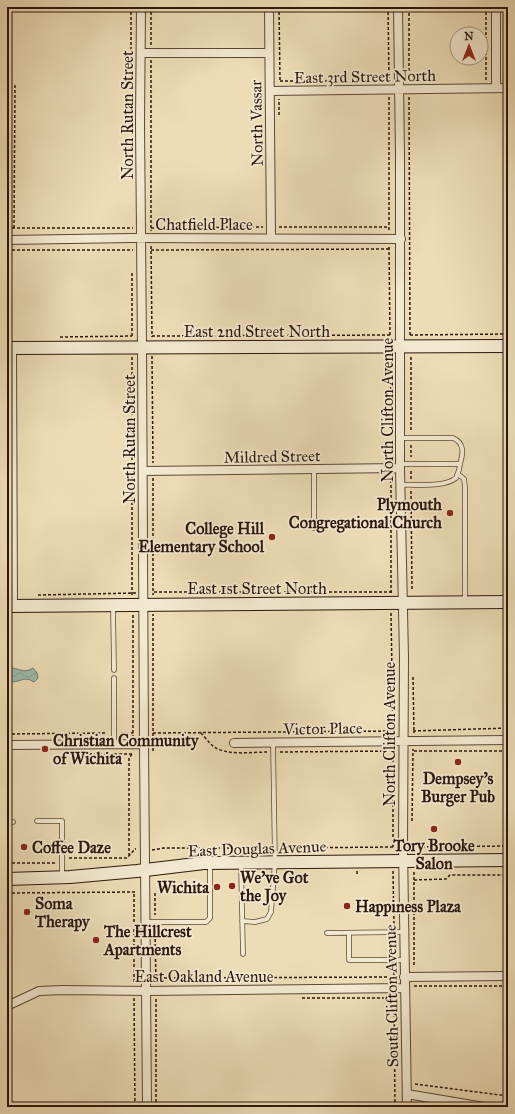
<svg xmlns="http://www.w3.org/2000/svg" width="515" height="1114" viewBox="0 0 515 1114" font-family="'IM FELL Great Primer',serif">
<defs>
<pattern id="water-waves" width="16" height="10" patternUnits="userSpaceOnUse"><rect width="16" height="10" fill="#9abcab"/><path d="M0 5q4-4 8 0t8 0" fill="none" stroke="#85a192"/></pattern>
</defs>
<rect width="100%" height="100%" fill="#edddb6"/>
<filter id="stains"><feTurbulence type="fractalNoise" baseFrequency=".005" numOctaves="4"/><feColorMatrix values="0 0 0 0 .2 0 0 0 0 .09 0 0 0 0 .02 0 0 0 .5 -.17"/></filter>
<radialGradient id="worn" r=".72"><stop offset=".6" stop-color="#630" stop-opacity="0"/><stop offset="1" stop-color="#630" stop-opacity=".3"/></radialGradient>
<path fill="url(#water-waves)" stroke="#6e796c" d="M13 668C21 670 26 673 33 668L37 673 38 678 34 682C25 676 22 681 13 682L7 678V674L9 670Z"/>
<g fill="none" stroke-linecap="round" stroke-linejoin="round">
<defs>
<path id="lane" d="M400 438H453C465 443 463 454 460 464H401
M314 469V528
M458 474 464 479 465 487V601
M401 485C417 484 443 488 456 478L459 470 460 464
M113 606 114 670
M114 678V744
M37 821H62V875
M7 822H13
M241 865 243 954
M242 921 255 922 267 919 271 912 275 862 273 743
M146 922H206L210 918V864
M327 933 404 932
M349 933V960H404"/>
<path id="street" d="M141 7 140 123 142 347 144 744 147 1107
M269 7 271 238
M398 7 400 155V468L404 657 403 847 407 1107
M141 53H269
M496 88V7
M270 91 508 88
M7 240 132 238 401 239
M12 348 13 606
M143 471 400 468
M234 743 508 740
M7 745 144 744
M404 977 508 976
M7 1006 39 991 63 990 147 991 404 988
M407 1094 484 1107"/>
<path id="secondary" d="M7 348 508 346
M7 606 508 602
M7 879 70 877 137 871 204 863 508 860"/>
</defs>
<use href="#lane" stroke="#5c4737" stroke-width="5.5"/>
<use href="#street" stroke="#5c4737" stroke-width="10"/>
<use href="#secondary" stroke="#2c150d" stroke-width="14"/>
<path stroke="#2c150d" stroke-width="1.5" stroke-dasharray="3 2" stroke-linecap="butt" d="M131 7V81
M151 7V45
M279 7 280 81
M388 7 389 81
M486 7V80
M151 60V231
M280 81H334
M409 81V7
M389 97V231
M409 97 410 337
M279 115V99
M279 227H389
M7 228H133
M14 228 15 83
M151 228 263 227
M151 246 152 337
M389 247 390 337
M7 250H133
M151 250 389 249
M132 273V337
M410 335 508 334
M152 336 390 335
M60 337 132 336
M152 356 153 463
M390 357 391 401
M411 357V431
M411 445V457
M153 478V595
M411 479V471
M411 491 412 589
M154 592H394
M391 593V477
M38 595 136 593
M132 595V357
M391 613 393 733
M133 615V737
M413 677 414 733
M413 731 508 728
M121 733H133
M153 733 393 731
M201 733C205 737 209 743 214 747 228 756 252 752 268 752
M7 734 107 733
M393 749V847
M153 751V614
M414 751H508
M280 752 396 751
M79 754H133
M412 821 413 749
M412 847 508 846
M280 848 394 847
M152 850 164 848H268
M129 856V758L133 753
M69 858H127L135 849H136
M7 863H56
M357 871V876
M393 871 394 927
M414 872V967
M414 880 446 879 450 875H508
M7 893 135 892
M155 893V915
M155 929 156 983
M394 939V953
M394 967V981
M154 978 394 977
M134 982V892
M414 986H508
M134 998 135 1107
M302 998H394
M156 999V1107
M394 999 395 1107
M415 1084 508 1096"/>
<use href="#lane" stroke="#f3e9d0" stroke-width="4"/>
<use href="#street" stroke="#f3e9d0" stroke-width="8"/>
<use href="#secondary" stroke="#f3e9d0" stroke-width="12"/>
</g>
<g fill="#8f2418" stroke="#f3e9d0" stroke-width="1.5">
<circle cx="450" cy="513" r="4"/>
<circle cx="272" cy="537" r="4"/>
<circle cx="45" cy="749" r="4"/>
<circle cx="458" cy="762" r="4"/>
<circle cx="434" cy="829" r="4"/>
<circle cx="24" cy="847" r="4"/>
<circle cx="232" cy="886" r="4"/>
<circle cx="217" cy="887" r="4"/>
<circle cx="347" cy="906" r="4"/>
<circle cx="27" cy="912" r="4"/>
<circle cx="96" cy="940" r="4"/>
</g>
<g text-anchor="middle" stroke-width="3.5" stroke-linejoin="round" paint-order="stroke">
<g font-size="16" fill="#2c150d" stroke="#f3e9d0">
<text transform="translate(365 76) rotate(-1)" y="6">East 3rd Street North</text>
<text transform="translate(127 115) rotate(-90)" y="6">North Rutan Street</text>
<text transform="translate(256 123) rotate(-91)" y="6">North Vassar</text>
<text x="204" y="230">Chatfield Place</text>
<text x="257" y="337">East 2nd Street North</text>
<text transform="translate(387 410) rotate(-90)" y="6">North Clifton Avenue</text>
<text transform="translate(129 439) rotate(-90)" y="6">North Rutan Street</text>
<text transform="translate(272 456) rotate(-1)" y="6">Mildred Street</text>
<text x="257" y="594">East 1st Street North</text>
<text transform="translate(323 728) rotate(-1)" y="6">Victor Place</text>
<text transform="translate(389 734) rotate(-90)" y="6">North Clifton Avenue</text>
<text transform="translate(257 848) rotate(-2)" y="6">East Douglas Avenue</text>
<text x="204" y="982">East Oakland Avenue</text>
<text transform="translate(391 996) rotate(-91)" y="6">South Clifton Avenue</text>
</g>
<g font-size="16" font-weight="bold" fill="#2c150d" stroke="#f3e9d0" text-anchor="start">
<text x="442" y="510" text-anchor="end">Plymouth<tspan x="442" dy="18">Congregational Church</tspan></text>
<text x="264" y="534" text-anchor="end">College Hill<tspan x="264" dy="18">Elementary School</tspan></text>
<text x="53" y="746">Christian Community<tspan x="53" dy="18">of Wichita</tspan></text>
<text x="458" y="784" text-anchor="middle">Dempsey's<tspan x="458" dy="18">Burger Pub</tspan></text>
<text x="434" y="851" text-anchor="middle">Tory Brooke<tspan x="434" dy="18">Salon</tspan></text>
<text x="32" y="853">Coffee Daze</text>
<text x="240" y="883">We've Got<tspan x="240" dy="18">the Joy</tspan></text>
<text x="209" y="893" text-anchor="end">Wichita</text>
<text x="35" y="909">Soma<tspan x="35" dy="18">Therapy</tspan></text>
<text x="355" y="912">Happiness Plaza</text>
<text x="104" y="937">The Hillcrest<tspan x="104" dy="18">Apartments</tspan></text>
</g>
</g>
<rect width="515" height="1114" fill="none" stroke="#edddb6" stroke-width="24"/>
<rect x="8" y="8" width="499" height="1098" fill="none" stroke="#2c150d" stroke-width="2"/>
<rect x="12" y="12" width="491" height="1090" fill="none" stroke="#2c150d"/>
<g transform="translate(469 46)"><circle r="19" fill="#f3e9d0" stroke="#a39482"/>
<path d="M0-3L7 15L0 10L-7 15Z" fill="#8f2418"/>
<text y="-6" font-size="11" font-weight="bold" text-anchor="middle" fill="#2c150d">N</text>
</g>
<rect width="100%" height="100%" filter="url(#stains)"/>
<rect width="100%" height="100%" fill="url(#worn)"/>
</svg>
